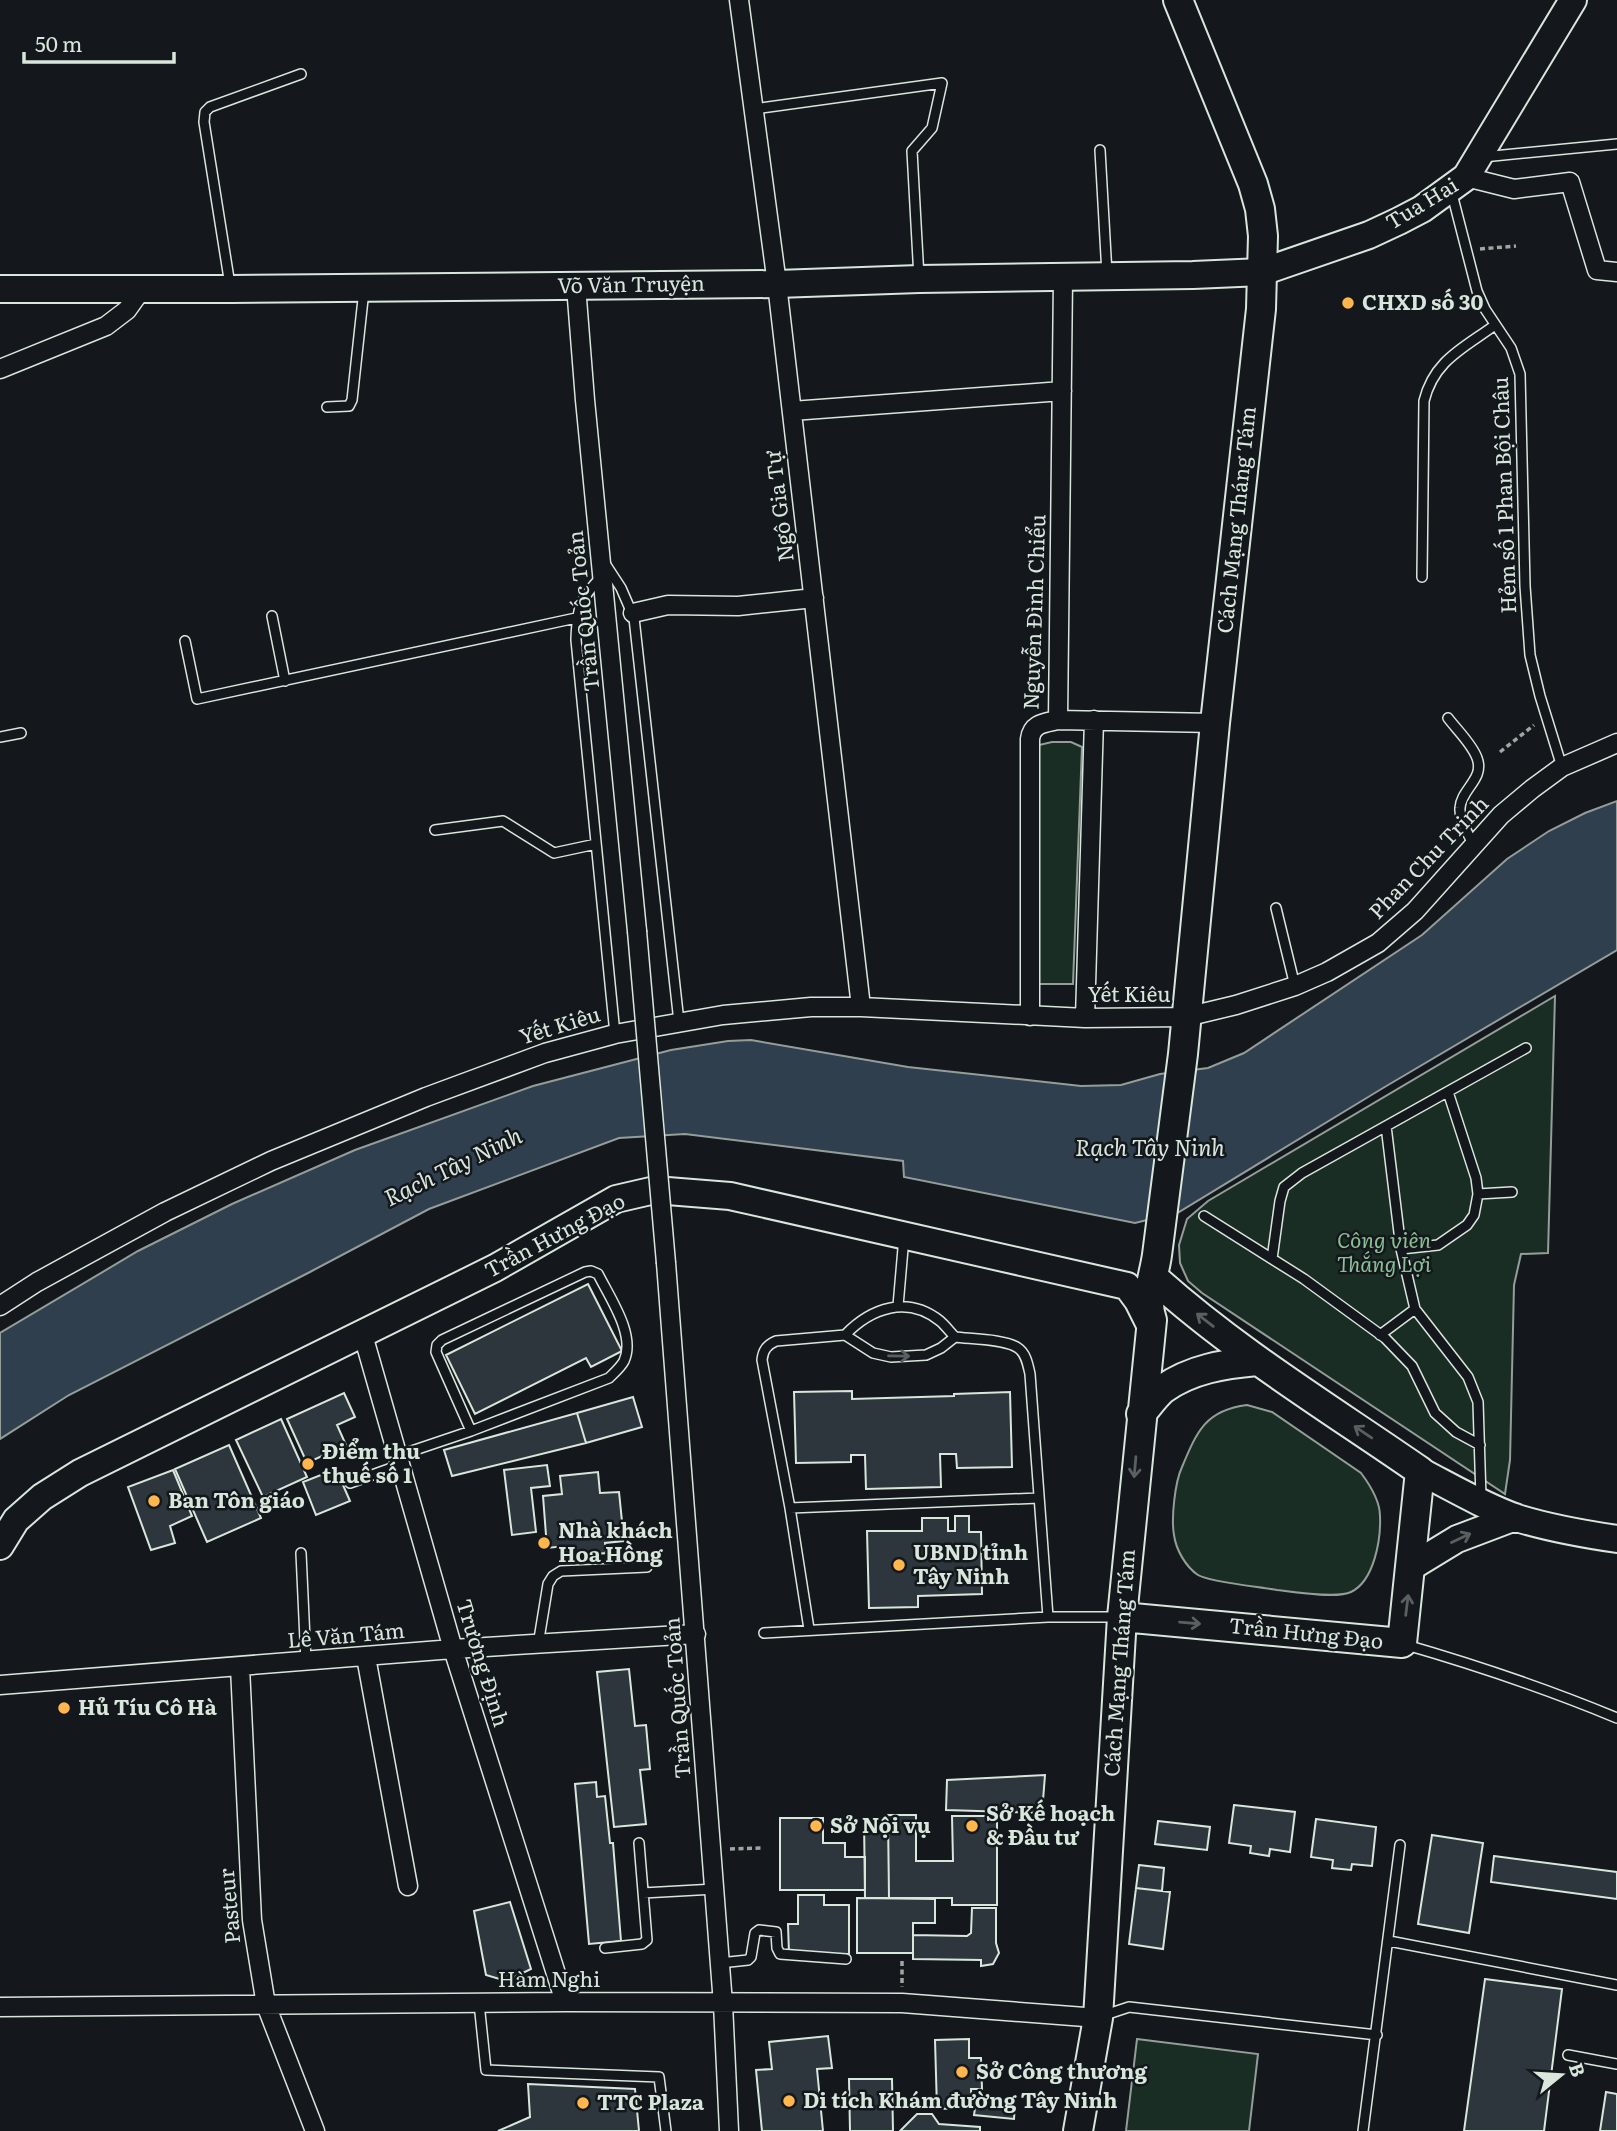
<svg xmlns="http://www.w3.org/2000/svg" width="1617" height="2131" viewBox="0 0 1617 2131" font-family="Literata,serif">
<rect width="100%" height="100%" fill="#14181c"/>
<path fill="#1a2d24" stroke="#939e99" stroke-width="2" d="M1052 742H1071L1082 747 1073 984H1038V769L1039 745Z
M1555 996 1548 1253 1521 1254 1514 1285 1510 1460 1505 1494 1202 1293 1188 1281 1180 1263 1179 1245 1187 1219 1208 1201Z
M1247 1405 1272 1412 1361 1473C1370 1485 1380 1501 1380 1516 1381 1540 1374 1581 1351 1592 1337 1599 1293 1592 1277 1590 1261 1587 1209 1582 1198 1575 1186 1567 1176 1550 1174 1535 1171 1518 1175 1482 1182 1467 1197 1431 1206 1410 1247 1405Z
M1137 2039 1258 2054 1249 2131H1126Z"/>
<path fill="#2f3f4d" stroke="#939e99" stroke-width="2" d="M1617 801V950L1383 1088 1179 1212 1135 1223 904 1177 903 1161 685 1134 619 1138 429 1209 310 1272 69 1395 0 1439V1333L138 1251 232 1204 355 1150 533 1086 671 1050 728 1041 751 1040 908 1067 1081 1086 1121 1085 1160 1074 1208 1068 1244 1053 1422 935 1507 859 1549 831 1585 813Z"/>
<path fill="#2c363c" stroke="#d8e6dc" stroke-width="2" d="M588 1284 622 1351 591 1367 586 1358 475 1414 446 1355Z
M852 1391V1399L954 1396V1394L1010 1392 1012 1467 957 1468 956 1454H940L941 1487 866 1489 865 1455H851V1462L796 1463 794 1392Z
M344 1393 355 1417 337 1425 346 1445 307 1463 287 1419Z
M633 1397 642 1427 586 1443 577 1413Z
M577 1413 586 1443 452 1476 444 1450Z
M281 1419 307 1477 263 1497 236 1440Z
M229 1445 261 1518 207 1542 175 1469Z
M547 1465 550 1486 531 1488 536 1532 512 1535 504 1470Z
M336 1469 350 1501 316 1515 303 1482Z
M173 1470 192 1516 170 1526 175 1543 151 1550 128 1487Z
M598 1472 600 1493 619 1492 624 1541 605 1543 606 1553 566 1557 565 1546 547 1548 543 1496 562 1494 560 1476Z
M955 1516H969V1532H981L982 1594 918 1596V1607L869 1608 867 1531H922V1518H948V1531H955Z
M629 1669 635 1726 646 1725 650 1769 640 1770 646 1824 614 1827 597 1672Z
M1045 1775 1042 1813 946 1810 947 1780Z
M596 1782 597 1797 605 1796 610 1843H613L621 1941 589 1944 575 1784Z
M1234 1805 1295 1812 1290 1852 1270 1849 1269 1856 1250 1853 1251 1846 1229 1843Z
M888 1815H916V1861H953L952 1816H997V1905H952V1898H889Z
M780 1818H823V1843H845V1857H865V1890H780Z
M864 1818H888L889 1898H865Z
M1316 1819 1376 1827 1372 1866 1352 1864 1351 1870 1332 1868 1333 1860 1311 1857Z
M1158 1821 1210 1827 1207 1850 1155 1844Z
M1432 1835 1483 1843 1469 1933 1418 1924Z
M1494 1856 1617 1872V1899L1491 1882Z
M1139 1865 1164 1868 1162 1891 1136 1888Z
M1136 1888 1170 1892 1163 1949 1129 1944Z
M798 1895H824V1905H849V1954H789L788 1924H798Z
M857 1898 935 1899V1923H913V1953H857Z
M510 1902 531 1969 506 1981 486 1975 474 1911Z
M972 1908H996V1943L999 1953 993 1964 981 1966V1960L913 1959V1935L967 1936 971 1933Z
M1485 1979 1562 1989 1544 2131H1464Z
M828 2036 832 2068 817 2069 823 2131H762L756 2070 772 2069 769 2042Z
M969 2039V2058H981L982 2089H971L972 2108 937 2109 935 2040Z
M849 2079H892L893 2131H850Z
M528 2084 635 2089 639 2131H498L530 2117Z
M1606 2092 1617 2094V2131H1600Z
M976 2101 1015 2105 1014 2119 974 2115Z
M917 2114H932L939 2124 980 2127V2131H900Z"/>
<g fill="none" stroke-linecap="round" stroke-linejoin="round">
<defs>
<path id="lane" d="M754 109 942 83 932 128 912 151 919 278
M1100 150 1107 274
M1483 157 1617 144
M1451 190 1477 291 1485 309 1511 348 1520 374 1525 586 1530 655 1540 696 1562 767
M230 285 204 122 205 112 210 107 301 74
M327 407 349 406 352 400 364 290
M604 562 621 588 634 618 679 1022
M602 576C580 599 577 607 576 640L615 1034
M1422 577 1424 401C1434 360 1464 348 1495 325
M272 616 285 681
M185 641 197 699 576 618
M1448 718C1457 730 1472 744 1477 758 1485 779 1461 789 1460 808 1459 820 1468 833 1473 844
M0 737 21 733
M435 830 503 821 554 853 596 844
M1276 908 1295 986
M1386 1126 1401 1249 1415 1309 1468 1377 1478 1402 1481 1498
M1478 1194 1512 1192
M1204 1216 1304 1279 1385 1338 1412 1366 1435 1413 1456 1432 1480 1445
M1401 1249 1438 1245 1467 1225 1474 1215 1478 1194 1476 1178 1448 1092
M1272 1259 1280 1201 1284 1187 1302 1173 1526 1048
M898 1306 904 1237
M845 1335 873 1353 891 1357 926 1355 941 1348 955 1337
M1380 1335 1415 1309
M397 1456 471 1431 609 1378C614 1373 621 1367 624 1361 636 1335 610 1298 598 1274L591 1271 585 1272 442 1340 437 1345 436 1352 471 1431
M350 1483 400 1465
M790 1508 1039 1498
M301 1553 306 1662
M809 1629 790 1508 762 1360C763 1350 767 1345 776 1341L845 1335C871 1308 907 1295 940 1321 945 1325 950 1332 955 1337 970 1339 1006 1339 1018 1348 1026 1353 1028 1365 1030 1374L1048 1617
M764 1633 1048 1617H1120
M1403 1644C1476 1665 1547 1689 1617 1718
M538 1645 548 1584 553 1576 561 1571 647 1567
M643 1893 715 1889
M1389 1941 1617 1985
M605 1948 642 1944 647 1940 639 1843
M720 1963 748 1960 751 1957 755 1933 759 1930 776 1932 777 1948 780 1954 846 1959
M479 2003 486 2070 659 2077 666 2131
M1102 2016 1129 2007 1377 2035
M1568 2055 1617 2064
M1363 2131 1400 1845"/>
<path id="street" d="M739 0 777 284 861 1007
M1466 177 1514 189 1570 182 1597 270 1617 272
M576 286 585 400 637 931
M0 369 106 326 127 310 142 289
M792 411 1062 391
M633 613 668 605 738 606 814 598
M1058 720 1063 278
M1030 1016V739C1032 723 1045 723 1058 720L1215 723
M1085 1018 1094 720
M666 1263 723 2004 729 2131
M0 1306 37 1282 165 1212 271 1161 426 1097 545 1053 615 1034 723 1015 811 1007H861L1085 1018 1186 1017 1236 1005 1295 986 1327 972 1378 943 1415 911 1501 815 1532 789 1562 767 1617 743
M363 1335 453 1649 565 2002
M366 1657 408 1886
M240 1667 252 1920 266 2005 315 2131
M0 1685 453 1649 696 1634
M0 2007 565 2002 902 2003 1098 2018"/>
<path id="secondary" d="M0 289H231L777 284 919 279 1193 275 1262 272 1369 235 1399 221 1422 209 1466 177 1573 0
M1420 1471C1451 1487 1483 1506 1517 1518 1549 1528 1583 1534 1617 1539
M0 1546 16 1520 42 1497 80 1473 495 1268 616 1199 655 1190 730 1196 1127 1286 1138 1301 1151 1327
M1411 1567 1457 1539 1515 1517"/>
<path id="primary" d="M1141 1414C1148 1406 1155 1396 1163 1389 1191 1369 1224 1364 1257 1361
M1122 1617 1402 1643 1420 1471C1329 1408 1235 1351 1153 1277
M1078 2131 1098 2018 1122 1617 1152 1320C1144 1298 1154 1277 1157 1255L1183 1054 1215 723 1261 309 1263 236 1260 209 1253 184 1178 0"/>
</defs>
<use href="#lane" stroke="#d8e6dc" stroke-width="12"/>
<use href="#street" stroke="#d8e6dc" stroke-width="21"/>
<use href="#secondary" stroke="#d8e6dc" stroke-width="30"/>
<use href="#primary" stroke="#d8e6dc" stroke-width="32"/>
<path stroke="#9da8a2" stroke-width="3.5" stroke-dasharray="5 3.5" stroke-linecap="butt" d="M1480 249 1516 246
M1500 752 1534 725
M730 1849 763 1848
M902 1961V1987"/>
<use href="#lane" stroke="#14181c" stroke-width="9"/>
<use href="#street" stroke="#14181c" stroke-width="18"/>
<use href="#secondary" stroke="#14181c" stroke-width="26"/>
<use href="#primary" stroke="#14181c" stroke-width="28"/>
<defs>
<path id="street-bridge" d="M637 931 666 1263"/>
</defs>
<use href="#street-bridge" stroke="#d8e6dc" stroke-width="21" stroke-linecap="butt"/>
<use href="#street-bridge" stroke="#14181c" stroke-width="18"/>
</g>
<defs><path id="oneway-shaft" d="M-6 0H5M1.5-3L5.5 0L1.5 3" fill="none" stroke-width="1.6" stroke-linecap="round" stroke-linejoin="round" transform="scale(1.75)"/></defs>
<g stroke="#59605f">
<use href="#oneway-shaft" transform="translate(1205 1320) rotate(-142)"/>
<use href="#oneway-shaft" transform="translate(899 1356) rotate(1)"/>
<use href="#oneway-shaft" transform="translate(1363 1432) rotate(-146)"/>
<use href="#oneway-shaft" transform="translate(1135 1467) rotate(95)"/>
<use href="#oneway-shaft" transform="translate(1461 1538) rotate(-25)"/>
<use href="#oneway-shaft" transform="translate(1407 1605) rotate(-83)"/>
<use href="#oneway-shaft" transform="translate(1190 1623) rotate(5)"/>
</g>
<g fill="#ffb74d" stroke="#14181c" stroke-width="2.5">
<circle cx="1348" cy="303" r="7"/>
<circle cx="308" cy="1464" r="7"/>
<circle cx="154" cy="1501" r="7"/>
<circle cx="544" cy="1543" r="7"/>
<circle cx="899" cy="1565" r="7"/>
<circle cx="64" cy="1708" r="7"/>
<circle cx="816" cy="1826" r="7"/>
<circle cx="972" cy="1826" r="7"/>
<circle cx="962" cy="2072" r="7"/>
<circle cx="789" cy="2101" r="7"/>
<circle cx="583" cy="2103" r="7"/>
</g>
<g text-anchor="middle" stroke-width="5" stroke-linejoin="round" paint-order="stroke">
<g font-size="21" fill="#d8e6dc" stroke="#14181c">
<text transform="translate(1422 204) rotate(-31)" y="7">Tua Hai</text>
<text transform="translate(631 285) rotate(-1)" y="7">Võ Văn Truyện</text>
<text transform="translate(1505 495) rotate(-92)" y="7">Hẻm số 1 Phan Bội Châu</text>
<text transform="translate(780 506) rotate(-97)" y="7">Ngô Gia Tự</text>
<text transform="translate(1237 520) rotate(-84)" y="7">Cách Mạng Tháng Tám</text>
<text transform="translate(584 611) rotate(-96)" y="7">Trần Quốc Toản</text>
<text transform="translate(1035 612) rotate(-88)" y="7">Nguyễn Đình Chiểu</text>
<text transform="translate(1429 858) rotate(-46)" y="7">Phan Chu Trinh</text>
<text x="1129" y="1002">Yết Kiêu</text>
<text transform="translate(560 1026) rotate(-17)" y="7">Yết Kiêu</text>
<text transform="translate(555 1236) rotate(-28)" y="7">Trần Hưng Đạo</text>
<text transform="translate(1306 1634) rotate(6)" y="7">Trần Hưng Đạo</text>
<text transform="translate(346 1636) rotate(-5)" y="7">Lê Văn Tám</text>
<text transform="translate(482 1663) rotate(73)" y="7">Trương Định</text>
<text transform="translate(1120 1663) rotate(-86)" y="7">Cách Mạng Tháng Tám</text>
<text transform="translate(678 1698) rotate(-94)" y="7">Trần Quốc Toản</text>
<text transform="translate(230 1906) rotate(-95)" y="7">Pasteur</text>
<text x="549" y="1987">Hàm Nghi</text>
</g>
<g font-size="21" font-weight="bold" fill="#d8e6dc" stroke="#14181c" text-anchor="start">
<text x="1362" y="310">CHXD số 30</text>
<text x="322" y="1459">Điểm thu<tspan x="322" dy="24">thuế số 1</tspan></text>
<text x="168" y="1508">Ban Tôn giáo</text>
<text x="558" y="1538">Nhà khách<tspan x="558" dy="24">Hoa Hồng</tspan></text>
<text x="913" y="1560">UBND tỉnh<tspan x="913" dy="24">Tây Ninh</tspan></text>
<text x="78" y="1715">Hủ Tíu Cô Hà</text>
<text x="986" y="1821">Sở Kế hoạch<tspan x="986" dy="24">&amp; Đầu tư</tspan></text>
<text x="830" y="1833">Sở Nội vụ</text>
<text x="976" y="2079">Sở Công thương</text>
<text x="803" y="2108">Di tích Khám đường Tây Ninh</text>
<text x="597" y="2110">TTC Plaza</text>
</g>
<g font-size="21" font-style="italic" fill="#8ac095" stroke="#14181c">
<text x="1384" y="1248">Công viên<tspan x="1384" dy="24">Thắng Lợi</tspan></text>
</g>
<g font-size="23" font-style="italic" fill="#d8e6dc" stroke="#14181c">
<text x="1150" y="1156">Rạch Tây Ninh</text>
<text transform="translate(453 1167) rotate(-26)" y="8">Rạch Tây Ninh</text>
</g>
</g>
<g transform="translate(1561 2075) rotate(72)" stroke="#14181c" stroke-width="5" paint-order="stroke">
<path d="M0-5L12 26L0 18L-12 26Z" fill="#d8e6dc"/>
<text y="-10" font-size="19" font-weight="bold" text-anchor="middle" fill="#d8e6dc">B</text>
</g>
<path d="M24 52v10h150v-10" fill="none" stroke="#d8e6dc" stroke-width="3.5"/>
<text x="35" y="52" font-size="21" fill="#d8e6dc" stroke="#14181c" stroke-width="5" paint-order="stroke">50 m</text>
</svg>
